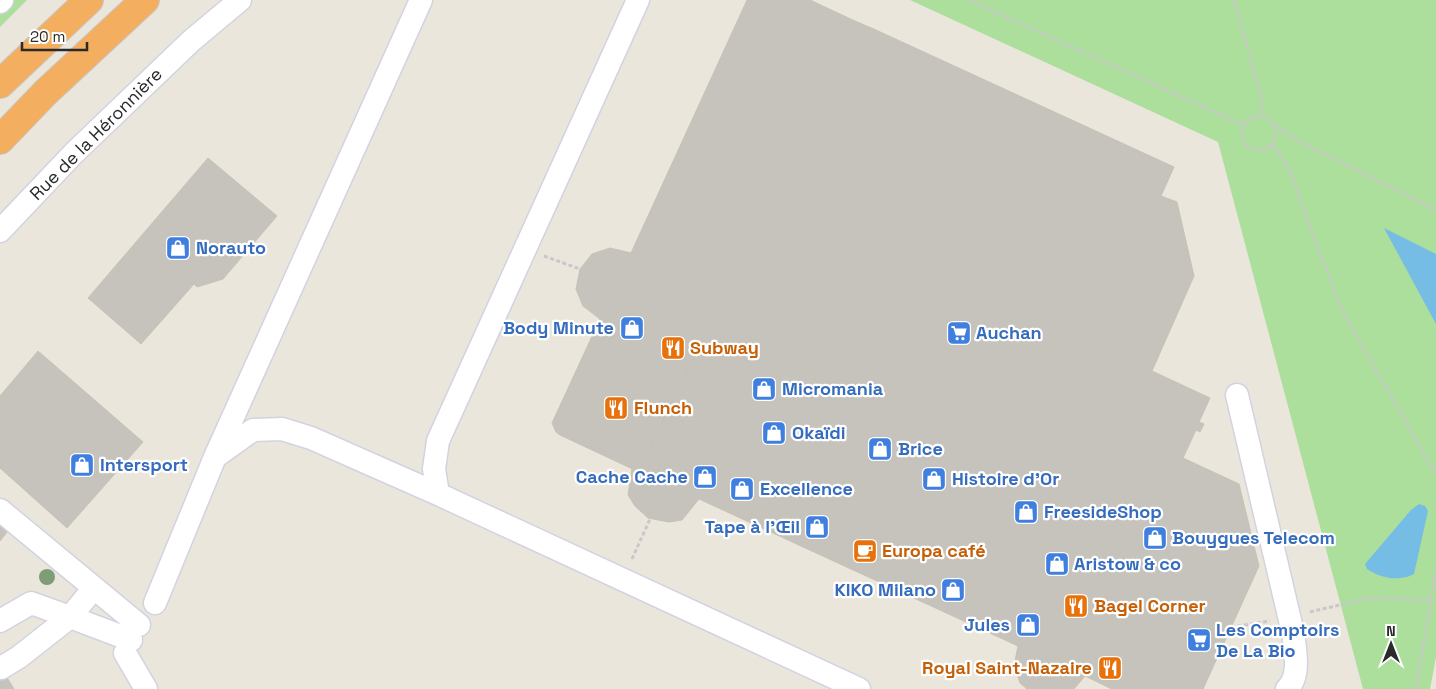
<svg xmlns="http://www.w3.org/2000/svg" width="1436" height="689" viewBox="0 0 1436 689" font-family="'Space Grotesk',sans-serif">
<rect width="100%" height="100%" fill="#ebe6dc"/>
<path fill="#acde9c" d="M0 0H27L0 27Z
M910 0H1436V657L1430 689H1363L1218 142Z"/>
<path fill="#76bde6" d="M1384 228 1436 254V324Z
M1419 504 1425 506 1428 511 1414 574C1399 582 1380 578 1367 569L1365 564 1411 510Z"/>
<path fill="#c6c3bc" stroke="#c6c2b6" d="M747 0H810L855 21 798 141 703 96Z
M855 21 876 30 835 119 813 109Z
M876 30 1174 167 1161 196 1177 202 1194 276 1152 371 1210 398 1199 422 1204 424 1200 432 1196 430 1183 458 1239 484 1259 566 1203 689H1112L1085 676 1074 689H1027L1020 683 1014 666 1018 646 699 499 682 520 669 522 648 518 635 506 628 495 632 469 639 472 671 404 684 410 704 366 732 379 753 334 739 327Z
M703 96 798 141 639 472 560 435 556 432 552 423 600 319 583 306 576 289 580 269 592 254 610 248 631 253Z
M813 109 835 119 820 151 798 141Z
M798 141 820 151 739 327 753 334 732 379 704 366 684 410 671 404Z
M208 158 277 216 223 279 197 287 194 284 141 344 88 298Z
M38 351 143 442 67 528 0 468V396Z
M0 524 8 531 0 541Z
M0 666 14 689H0Z"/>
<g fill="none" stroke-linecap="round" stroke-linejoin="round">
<defs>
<path id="minor" d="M0 2 2 0
M0 231 74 153 191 41 240 0
M1237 395 1293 633C1295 650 1301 676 1287 689
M215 457 253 430 282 429 311 438 438 494 859 689
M438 494 434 469 438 441 638 0
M0 510 139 625
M155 603 215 457 421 0
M0 621 31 603 70 617 94 588
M125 653 146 689
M1 668 19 657 70 617 131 640"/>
<path id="highway" d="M0 84 89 0
M0 140 45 93 145 0"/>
</defs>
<use href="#minor" stroke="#d2d3e1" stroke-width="25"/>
<use href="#highway" stroke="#c8c8c8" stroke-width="30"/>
<path stroke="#c8c8c8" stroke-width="3" stroke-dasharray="4 2.5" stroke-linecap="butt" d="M969 0 1243 125
M1234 0 1261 97V116
M1242 133a17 17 0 1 1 34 0a17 17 0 1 1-34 0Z
M1275 126 1297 140 1436 210
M1272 144 1289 169 1313 235 1343 312 1436 475
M544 256 580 269
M632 559 650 519
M1310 612 1369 598 1430 600
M1231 627 1270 621
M1416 689 1436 568"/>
<use href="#minor" stroke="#fff" stroke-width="22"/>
<use href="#highway" stroke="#f3ae5f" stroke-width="28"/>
</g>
<circle fill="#7f9d74" cx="47" cy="577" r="8"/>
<defs>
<symbol id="shop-square" viewBox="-11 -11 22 22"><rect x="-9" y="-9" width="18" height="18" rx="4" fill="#3f7fe0" stroke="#fff"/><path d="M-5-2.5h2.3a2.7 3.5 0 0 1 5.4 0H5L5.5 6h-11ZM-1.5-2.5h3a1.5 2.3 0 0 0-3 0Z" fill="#fff"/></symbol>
<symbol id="supermarket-square" viewBox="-11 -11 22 22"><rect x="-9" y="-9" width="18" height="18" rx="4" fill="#3f7fe0" stroke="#fff"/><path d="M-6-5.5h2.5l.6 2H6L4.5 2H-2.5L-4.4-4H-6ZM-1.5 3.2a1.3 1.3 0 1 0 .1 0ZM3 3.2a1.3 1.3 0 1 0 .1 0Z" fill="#fff"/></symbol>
<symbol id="restaurant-square" viewBox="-11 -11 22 22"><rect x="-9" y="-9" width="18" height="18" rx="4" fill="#e8710a" stroke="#fff"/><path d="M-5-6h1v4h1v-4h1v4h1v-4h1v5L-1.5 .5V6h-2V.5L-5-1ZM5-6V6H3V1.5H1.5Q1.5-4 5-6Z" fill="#fff"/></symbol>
<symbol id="cafe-square" viewBox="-11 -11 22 22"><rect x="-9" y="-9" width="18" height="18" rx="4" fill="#e8710a" stroke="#fff"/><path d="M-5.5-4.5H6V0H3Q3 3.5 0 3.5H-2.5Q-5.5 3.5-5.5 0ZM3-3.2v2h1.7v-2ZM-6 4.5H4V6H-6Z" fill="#fff"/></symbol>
</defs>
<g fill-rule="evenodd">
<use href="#shop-square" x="164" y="234" width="28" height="28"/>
<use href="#shop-square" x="618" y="314" width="28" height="28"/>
<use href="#supermarket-square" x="945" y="319" width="28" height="28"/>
<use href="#restaurant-square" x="659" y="334" width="28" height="28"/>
<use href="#shop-square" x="750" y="375" width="28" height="28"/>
<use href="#restaurant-square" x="602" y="394" width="28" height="28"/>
<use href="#shop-square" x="760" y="419" width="28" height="28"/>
<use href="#shop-square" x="866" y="435" width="28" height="28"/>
<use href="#shop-square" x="68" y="451" width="28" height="28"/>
<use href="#shop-square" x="691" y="463" width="28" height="28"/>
<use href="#shop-square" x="920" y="465" width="28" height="28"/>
<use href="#shop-square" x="728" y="475" width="28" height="28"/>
<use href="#shop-square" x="1012" y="498" width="28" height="28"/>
<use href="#shop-square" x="803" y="513" width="28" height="28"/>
<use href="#shop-square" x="1141" y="524" width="28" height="28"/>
<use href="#cafe-square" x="851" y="537" width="28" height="28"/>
<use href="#shop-square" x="1043" y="550" width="28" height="28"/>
<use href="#shop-square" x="939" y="576" width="28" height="28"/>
<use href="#restaurant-square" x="1062" y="592" width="28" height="28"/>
<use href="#shop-square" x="1014" y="611" width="28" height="28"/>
<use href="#supermarket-square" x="1185" y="626" width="28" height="28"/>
<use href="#restaurant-square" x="1096" y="654" width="28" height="28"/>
</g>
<g text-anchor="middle" stroke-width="4.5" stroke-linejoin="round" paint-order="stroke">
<g font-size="18" fill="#2a2a2a" stroke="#fff">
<text transform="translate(96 134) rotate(-45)" y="6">Rue de la Héronnière</text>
</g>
<g font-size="18" font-weight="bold" fill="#366cbe" stroke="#fff" text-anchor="start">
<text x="196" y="254">Norauto</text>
<text x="614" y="334" text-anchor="end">Body Minute</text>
<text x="976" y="339">Auchan</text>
<text x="782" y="395">Micromania</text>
<text x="792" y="439">Okaïdi</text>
<text x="898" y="455">Brice</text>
<text x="100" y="471">Intersport</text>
<text x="688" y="483" text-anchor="end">Cache Cache</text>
<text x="952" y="485">Histoire d'Or</text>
<text x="760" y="495">Excellence</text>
<text x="1044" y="518">FreesideShop</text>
<text x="800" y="533" text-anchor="end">Tape à l'Œil</text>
<text x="1172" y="544">Bouygues Telecom</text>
<text x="1074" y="570">Aristow &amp; co</text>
<text x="936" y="596" text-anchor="end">KIKO Milano</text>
<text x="1010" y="631" text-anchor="end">Jules</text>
<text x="1216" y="636">Les Comptoirs<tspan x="1216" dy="21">De La Bio</tspan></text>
</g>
<g font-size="18" font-weight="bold" fill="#c56008" stroke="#fff" text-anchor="start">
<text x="690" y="354">Subway</text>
<text x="634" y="414">Flunch</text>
<text x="882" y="557">Europa café</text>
<text x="1094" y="612">Bagel Corner</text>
<text x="1092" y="674" text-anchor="end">Royal Saint-Nazaire</text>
</g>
</g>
<g transform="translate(1391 644)" stroke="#ffffff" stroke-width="4" paint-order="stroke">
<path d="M0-4L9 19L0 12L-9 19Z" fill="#2a2a2a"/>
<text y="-8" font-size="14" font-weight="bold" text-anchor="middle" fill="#2a2a2a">N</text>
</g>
<path d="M22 42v8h65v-8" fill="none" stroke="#2a2a2a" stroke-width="2.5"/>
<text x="30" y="42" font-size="15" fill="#2a2a2a" stroke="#ffffff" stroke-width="4" paint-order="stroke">20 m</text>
</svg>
